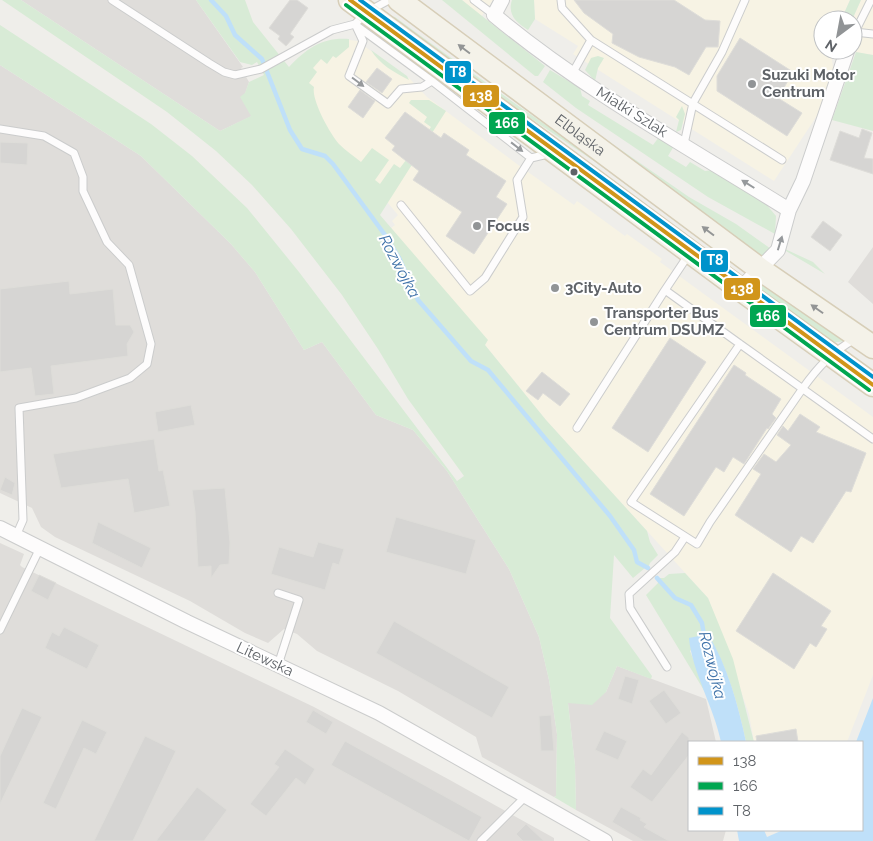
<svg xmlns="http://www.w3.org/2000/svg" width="873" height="841" viewBox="0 0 873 841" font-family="Raleway,sans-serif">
<rect width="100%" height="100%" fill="#efeeea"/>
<path fill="#f7f3e4" d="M462 0H493L481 17Z
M534 0H850L841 20H823V50H831L833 68 818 114 774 181 573 54 578 46 535 19Z
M861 0H873V55L840 50H853L852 20Z
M343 39 357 41 410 79 427 97 517 164 574 205 577 201 625 236 627 234 662 259 660 262 873 417V675L847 742H754L749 714 708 598 546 420 485 345 487 340 391 228 395 225 392 221 398 215 331 135 296 76Z"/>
<path fill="#dfddda" d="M21 0H196L243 67 241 68 249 82 245 94 252 116 220 131Z
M0 65 141 156 231 244 255 272 304 350 322 342 376 415 413 430 447 471 509 569 539 637 549 680 557 734 556 796 554 797 482 757 476 737 398 691 317 651 297 634 284 629 268 643 245 633 190 601 55 537 41 527 32 508 0 493Z
M873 247V304L848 282Z
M0 543 24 554 20 565 22 567 314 707 448 779 554 838V841H0Z
M617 666 706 699 716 742H689V830H726L723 841H633L576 810 575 765 568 703H578L606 692Z"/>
<path fill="#d8ebd6" d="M2 0H21L220 131 251 116 240 97 245 93 249 82 264 75 257 62 252 65 240 62 196 0H245L253 22 289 67C307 48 323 37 349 39V47L336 58 333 56 327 64 321 59 313 68 317 72 309 83 314 87C311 100 330 134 339 144 346 151 354 156 361 162L372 148 389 160 375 180 380 184 394 164 400 168 431 127 424 122 427 117 409 103 411 100H429L446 111 380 215 488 340 485 345 546 420 647 531 650 542 658 555 650 563 648 568H645L633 578 614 555 610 618 652 676 651 679 617 666 606 692 592 705 568 703 575 765 576 810 554 797 556 796 557 734 549 680 539 637 509 569 447 471 413 430 376 415 322 342 304 350 255 272 231 244 141 156 0 65V25L151 124 192 156 247 208 299 272 457 481 464 476 408 399 378 349 342 295 291 229 252 185 216 151 167 112Z
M442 0H462L545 66 538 76H535Z
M512 0H534L535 19 528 30C517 23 507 15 512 0Z
M850 0H861L852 20H841Z
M390 16 395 17C502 96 612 170 719 249L717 252 597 163 490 91Z
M371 50 407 76 409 80C395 73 379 64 371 50Z
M856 52 873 55V131L832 120Z
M598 56 604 58 598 68 595 81 585 70 591 58Z
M550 70 580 88 582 96 590 101 588 105 653 145 659 137 674 146 668 156 686 167 690 162 705 171 713 170 766 204 776 216 775 234 708 197 576 108 543 82Z
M682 106 685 114 681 130 676 132 679 120 676 117Z
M588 127 689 197 736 224 771 249 765 260Z
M785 249 813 262 825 274 786 251Z
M761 281 846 341 830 343 751 284Z
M685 573 708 598 733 659 754 742H746C738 705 728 668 708 635L690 651 708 697 646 595 658 583 657 578H664L669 574Z"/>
<path fill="#bfe0f9" d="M708 634C728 667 738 705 746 742H721C714 707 692 672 689 638Z
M873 698V841H739L737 830H764L767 837 783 830H862V742H856Z"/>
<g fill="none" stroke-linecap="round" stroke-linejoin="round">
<path stroke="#bfe0f9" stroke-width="4.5" d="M211 0 226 16 235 35 262 59 290 130 302 149 325 156 333 164 385 235 399 258 418 300 471 361 488 370 610 516 634 550 637 562 648 568
M657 578 675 598 691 605 702 623 705 641"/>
</g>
<path fill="#d6d5d3" stroke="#deddd9" d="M290 0H297L308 8 290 34 294 37 286 46 278 39 280 36 269 28Z
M574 0H674L705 20 720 21 718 47H706L689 75 675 67 639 57 612 43 613 34 584 13Z
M740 38 793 72 778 98 802 113 787 136 717 91V76Z
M377 68 392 79 382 93 366 82Z
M360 90 375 101 363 118 348 107Z
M405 112 441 138 444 133 469 150 466 155 506 181 496 197 507 204 474 254 446 236 462 212 413 180 419 171 392 150 395 146 385 138Z
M862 129 872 133 864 158 873 159V174L830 160 840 131 859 138Z
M0 142 28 143 27 165 0 163Z
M823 221 842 235 830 251 811 237Z
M69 281 70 294 113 289 116 325H130L134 332 127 344 128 356 51 366 54 394 35 396 31 368 0 372V289Z
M670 338 706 362 648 452 612 428Z
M734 365 746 373 745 375 781 399 772 414 776 418 768 429 767 428 744 464 733 457 724 472 716 467 684 516 650 494Z
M542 372 570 394 560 406 543 393 538 400 526 391Z
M191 405 195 425 158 432 155 412Z
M800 414 820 427 816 432 866 453 851 492 846 491 813 543 801 536 791 552 735 515 761 474 753 469 764 454 776 462 791 445 777 435 783 426 788 431Z
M154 439 159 471 163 470 170 506 134 513 128 479 61 488 53 454Z
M5 477 15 483 12 495 0 490Z
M225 488 230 542 229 564 220 565 211 578V566L198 567 195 512 192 490Z
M396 517 476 540 466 574 386 552Z
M98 522 151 548 142 568 92 543Z
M318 542 344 549 339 565 333 563 325 590 271 574 279 547 313 557Z
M773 573 831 611 821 626 827 629 816 647 810 643 794 669 736 631Z
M39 575 56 583 48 600 31 591Z
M394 621 509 687 492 718 376 653Z
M64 627 99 645 87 669 45 648 52 632 59 636Z
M625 676 639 680 632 704 618 699Z
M664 690 681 713 666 724 649 701Z
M22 708 42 717 0 804V756Z
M313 710 333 722 326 734 306 722Z
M551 715 554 751H541L539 716Z
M82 720 107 732 96 754 84 748 56 809 43 803Z
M796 729 798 742H757L756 736Z
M604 731 627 741 618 760 595 750Z
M682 732 689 738V755L652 802 630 787 643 769 651 775Z
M145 736 176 751 133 841H94Z
M345 741 482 817 469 841 331 765Z
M285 749 315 769 305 785 296 778 266 816 250 804 279 767 274 764Z
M197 787 227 810 204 841H156Z
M621 807 641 818 640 820 647 824 644 827 669 841H644L612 822Z
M526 824 544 841H523L516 834Z"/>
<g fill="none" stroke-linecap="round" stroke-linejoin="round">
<defs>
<path id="lane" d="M112 0 209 63 224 72 235 75 261 69 332 30 355 24 367 12 389 0
M474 0 494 15
M561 0 562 8 591 40 782 160
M355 24 363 41 349 76 388 104 401 89 422 87 432 81 531 158 548 154
M357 26 432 81
M855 32 873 34
M853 36 871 0
M572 74 591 40
M0 129 44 136 74 153 83 177V191L107 242 129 265 151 344 147 364 130 378 76 398 19 408 23 520 16 536
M684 144 693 103 722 52 745 0
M401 205 470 291 485 278 523 217 517 180 531 158
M689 254 665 290 740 344
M855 339C832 352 818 367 803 388L710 522 697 544 631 502 740 344 873 439
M577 428 665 290
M0 630 40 548
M278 665 299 600 278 593
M667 667 630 608 629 594 675 552 685 537
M481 841 526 796"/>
<path id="street" d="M502 0 494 15C584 90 690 148 789 210
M740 289 778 250 789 210 803 181 847 51
M0 528 187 622 379 713 605 841"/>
<g id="primary">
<path d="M350 0 740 289 873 385"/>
<path id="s1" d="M399 0 761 270 873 347"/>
</g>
</defs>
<use href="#lane" stroke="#cbcccc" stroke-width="9"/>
<use href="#street" stroke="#cbcccc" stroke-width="16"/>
<use href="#primary" stroke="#d7ceb8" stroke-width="25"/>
<use href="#lane" stroke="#fdfcfc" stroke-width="7"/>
<use href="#street" stroke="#fdfcfc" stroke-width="14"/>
<use href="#primary" stroke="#f4f2e9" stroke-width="22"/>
<defs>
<path id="bus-1" d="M350 0 873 385"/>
<path id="bus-2" d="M346 5 869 390"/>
<path id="bus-3" d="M360 0 873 377"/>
</defs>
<use href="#bus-1" stroke="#fff" stroke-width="8"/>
<use href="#bus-2" stroke="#fff" stroke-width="8"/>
<use href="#bus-3" stroke="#fff" stroke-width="8"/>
<use href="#bus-1" stroke="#d1951a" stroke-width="4"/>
<use href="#bus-2" stroke="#00a651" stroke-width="4"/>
<use href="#bus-3" stroke="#0093cb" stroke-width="4"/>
</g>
<defs><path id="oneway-solid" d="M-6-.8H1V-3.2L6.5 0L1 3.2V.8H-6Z" transform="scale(1.25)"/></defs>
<g fill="#939595">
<use href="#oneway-solid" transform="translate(464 49) rotate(-143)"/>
<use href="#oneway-solid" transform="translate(708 231) rotate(-143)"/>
<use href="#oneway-solid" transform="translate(817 309) rotate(-145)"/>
</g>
<g fill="#96999c">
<use href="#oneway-solid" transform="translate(358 82) rotate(37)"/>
<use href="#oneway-solid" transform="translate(517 147) rotate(38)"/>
<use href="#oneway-solid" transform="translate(748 184) rotate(-148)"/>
<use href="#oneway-solid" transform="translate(780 243) rotate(-73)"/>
</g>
<g fill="#919496" stroke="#fff" stroke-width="2">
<circle cx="752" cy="84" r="5"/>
<circle cx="477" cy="226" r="5"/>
<circle cx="555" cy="288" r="5"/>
<circle cx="594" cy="322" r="5"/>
</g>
<circle fill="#5f6368" stroke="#fff" stroke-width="2" cx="574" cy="172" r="4.5"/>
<g text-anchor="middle" stroke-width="4" stroke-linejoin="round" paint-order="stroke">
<g font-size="15" font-weight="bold" fill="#5f6368" stroke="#fff" text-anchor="start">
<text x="762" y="80">Suzuki Motor<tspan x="762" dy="17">Centrum</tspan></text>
<text x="487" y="231">Focus</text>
<text x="565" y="293">3City-Auto</text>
<text x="604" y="318">Transporter Bus<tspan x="604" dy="17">Centrum DSUMZ</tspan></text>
</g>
<g font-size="15" fill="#5f6368" stroke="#fff">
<text transform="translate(632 112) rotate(32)" y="5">Miałki Szlak</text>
<text dy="5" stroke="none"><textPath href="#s1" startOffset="226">Elbląska</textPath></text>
<text transform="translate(265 659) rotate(25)" y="5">Litewska</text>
</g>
<g font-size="16" font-style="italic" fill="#4174aa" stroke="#fff">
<text transform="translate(400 266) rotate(62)" y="6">Rozwójka</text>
<text transform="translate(713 665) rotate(76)" y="6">Rozwójka</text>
</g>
</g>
<g stroke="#fff" stroke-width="2">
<rect x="444" y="60" width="28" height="24" rx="5" fill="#0093cb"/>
<rect x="462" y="84" width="38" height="24" rx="5" fill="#d1951a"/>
<rect x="488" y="111" width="38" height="24" rx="5" fill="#00a651"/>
<rect x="700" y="249" width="29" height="24" rx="5" fill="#0093cb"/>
<rect x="723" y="277" width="38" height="24" rx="5" fill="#d1951a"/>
<rect x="749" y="304" width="38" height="24" rx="5" fill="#00a651"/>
</g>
<g font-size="14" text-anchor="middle" font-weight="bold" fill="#fff">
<text x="458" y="77">T8</text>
<text x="481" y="101">138</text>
<text x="507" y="128">166</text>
<text x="715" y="265">T8</text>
<text x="742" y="294">138</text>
<text x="768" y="321">166</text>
</g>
<rect x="688" y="741" width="175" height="90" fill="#ffffff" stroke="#bfc1c3"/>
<rect x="698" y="757" width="25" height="8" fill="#d1951a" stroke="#bfc1c3"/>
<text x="733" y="766" font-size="15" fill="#5f6368">138</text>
<rect x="698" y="782" width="25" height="8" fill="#00a651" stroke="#bfc1c3"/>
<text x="733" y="791" font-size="15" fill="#5f6368">166</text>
<rect x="698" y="807" width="25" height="8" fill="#0093cb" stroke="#bfc1c3"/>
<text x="733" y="816" font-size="15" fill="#5f6368">T8</text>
<g transform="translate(838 35) rotate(212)"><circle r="24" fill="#ffffff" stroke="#bfc1c3"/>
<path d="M0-4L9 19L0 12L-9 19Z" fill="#919496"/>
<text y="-8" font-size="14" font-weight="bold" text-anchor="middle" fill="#5f6368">N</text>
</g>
</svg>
